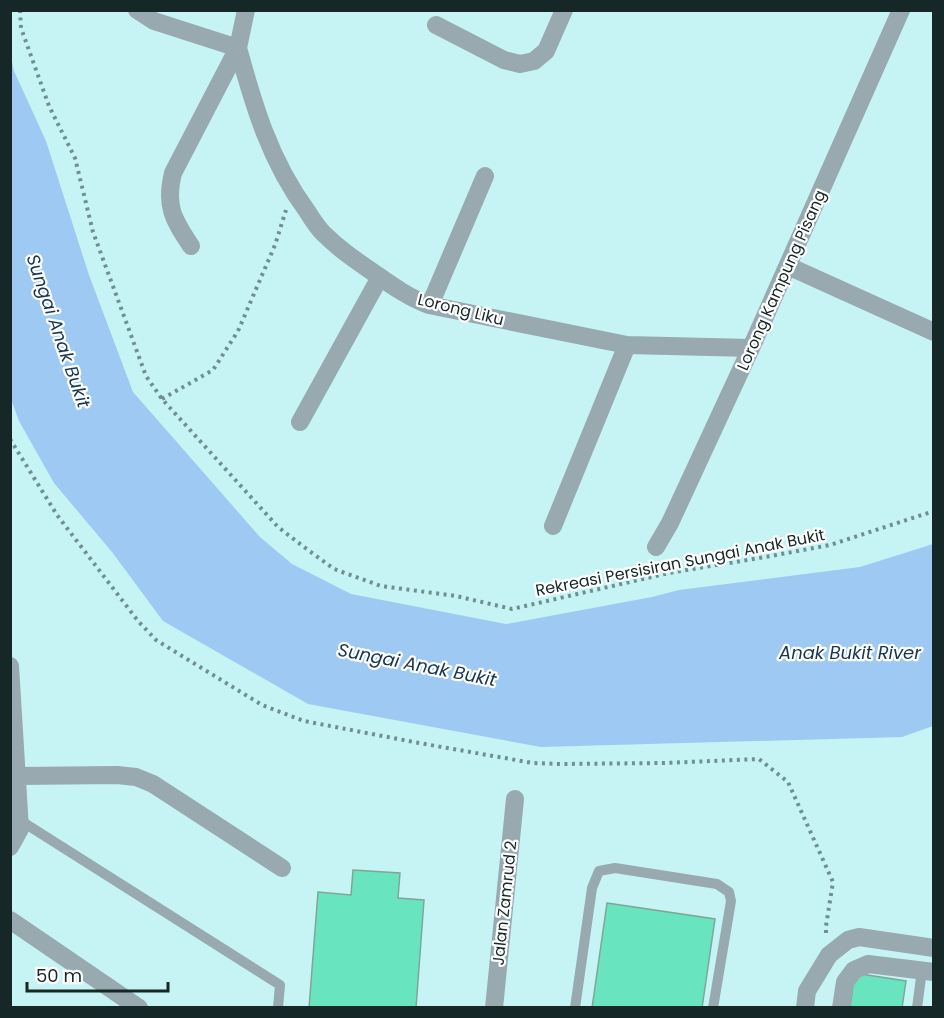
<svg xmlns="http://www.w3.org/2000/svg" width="944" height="1018" viewBox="0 0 944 1018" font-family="Poppins,sans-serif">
<rect width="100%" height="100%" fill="#c6f4f4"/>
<path fill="#9ec9f2" d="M11 57 14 71 46 141 89 275 133 392 260 537 292 564 351 594 506 624 652 597 679 590 860 567 933 544V726L902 737 541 747 308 704 163 621 112 552 54 483 19 421 11 399Z"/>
<path fill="#68e4bf" stroke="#7fa698" stroke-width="1.5" d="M353 870 400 873 398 898 424 900 416 1008H309L318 892 351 895Z
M607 903 715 919 702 1008H592Z
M861 974 906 981 902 1008H850L853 985Z"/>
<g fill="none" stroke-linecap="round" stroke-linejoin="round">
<path stroke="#709090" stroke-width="4" stroke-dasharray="3 4.5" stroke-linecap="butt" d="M20 10 21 28 49 106 75 158 93 232 146 376 162 399 278 527 304 547 334 569 381 586 456 596 512 609 669 573 771 556 830 545 934 511
M162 399 213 370 238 331 275 245 286 210
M10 439 57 515 138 621 156 640 262 705 304 721 419 743 533 763 560 764 664 763 759 759 788 782 833 882 826 926V934"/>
<path stroke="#98a9b0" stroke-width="10" d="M18 819 280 985 278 1008
M575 1008 592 888 599 871 615 868 717 884 729 892 731 901 713 1008
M917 1008 922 970"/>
<path stroke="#98a9b0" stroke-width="18" d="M137 10 154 21 238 48
M436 25 504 60 520 64 534 61 546 51 564 10
M238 48C254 106 270 161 307 211 312 219 317 227 323 233 340 250 358 262 377 275 394 287 410 298 429 305L627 345 751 348
M191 246C173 219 165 206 173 173L238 48 246 10
M788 266 934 332
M430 305 485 176
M300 422 380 277
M553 526 627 345
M656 547 670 523 751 348 901 10
M10 666 20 829 10 847
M17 776 117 775 136 777 153 784 282 868
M10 920 139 1008
M494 1008 515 799
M805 1008 807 991 829 955 848 940 859 937 934 948
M841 1008 845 982 854 970 868 964 934 972"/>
</g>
<g text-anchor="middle" stroke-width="4.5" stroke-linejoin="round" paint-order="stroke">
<g font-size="16" fill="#152727" stroke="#fff">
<text transform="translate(781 280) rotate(-66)" y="6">Lorong Kampung Pisang</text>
<text transform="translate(461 309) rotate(14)" y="6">Lorong Liku</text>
<text transform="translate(680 562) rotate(-11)" y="6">Rekreasi Persisiran Sungai Anak Bukit</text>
<text transform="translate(504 903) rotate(-84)" y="6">Jalan Zamrud 2</text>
</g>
<g font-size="18" font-style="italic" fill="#173652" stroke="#fff">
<text transform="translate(58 331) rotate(71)" y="6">Sungai Anak Bukit</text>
<text x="850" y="659">Anak Bukit River</text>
<text transform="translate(417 665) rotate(11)" y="6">Sungai Anak Bukit</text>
</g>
</g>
<rect width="944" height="1018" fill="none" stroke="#152727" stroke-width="24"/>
<path d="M27 982v9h141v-9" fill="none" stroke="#152727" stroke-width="3"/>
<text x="36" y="982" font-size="18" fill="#152727" stroke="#ffffff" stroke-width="4.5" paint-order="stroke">50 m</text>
</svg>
